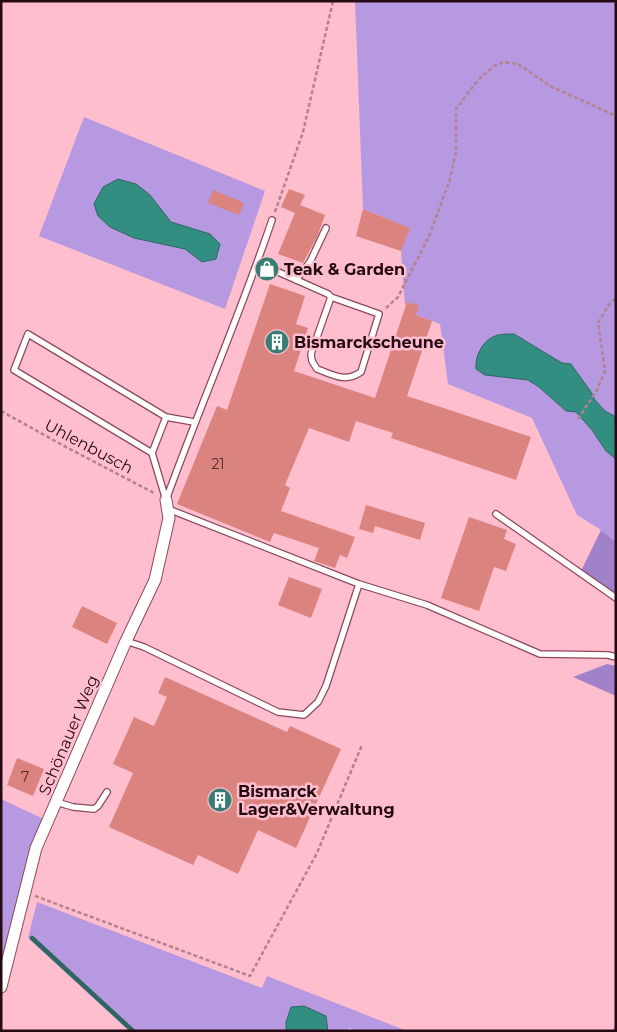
<svg xmlns="http://www.w3.org/2000/svg" width="617" height="1032" viewBox="0 0 617 1032" font-family="Montserrat,sans-serif">
<rect width="100%" height="100%" fill="#febecd"/>
<path fill="#b799e1" d="M355 1H616V417L605 411 595 400 591 392 571 364 562 363 514 334 497 335 484 344 479 351 485 375 528 380 539 387 566 411 576 412 592 430 606 451 616 459V542L601 530 577 515 532 418 448 384 440 324 416 315 418 305 407 302 405 306 401 251 409 228 363 209Z
M84 117 265 191 225 309 39 236Z
M1 799 48 821 1 977Z
M37 902 262 988 267 976 407 1031H354L349 1028 347 1031H328L326 1016 286 1022V1031H129L28 938Z"/>
<path fill="#a082ca" d="M601 530 616 542V600L580 573Z
M607 664 616 666V696L573 677Z"/>
<path fill="#338e82" stroke="#2f6661" d="M118 179 136 184 150 195 171 222 210 234 220 244 216 259 202 262 185 249 134 238 110 227 98 216 94 204 103 187Z
M514 334 562 363 571 364 591 392 595 400 605 411 616 417V459L606 451 592 430 576 412 566 411 539 387 528 380 485 375 476 369C475 355 483 339 498 335 503 334 509 334 514 334Z
M304 1006 326 1016 328 1031H286V1022L291 1007Z"/>
<g fill="none" stroke-linecap="round" stroke-linejoin="round">
<path stroke="#2f6661" stroke-width="4.5" d="M32 938 133 1031"/>
</g>
<path fill="#db837f" d="M289 189 305 195 300 205 325 215 317 237 303 263 278 254 295 213 281 207Z
M213 190 244 203 239 215 208 203Z
M363 209 410 228 401 251 356 236Z
M270 284 305 296 296 324 308 328 294 371 375 398 407 302 419 305 416 315 432 321 407 396 531 437 516 480 391 438 393 433 356 421 349 442 309 428 285 485 290 488 281 511 355 537 347 558 340 555 335 568 314 561 319 548 274 533 270 542 177 504 217 406 227 410Z
M366 505 425 523 420 540 375 526 373 533 359 529Z
M469 517 507 530 504 539 516 544 506 571 494 567 479 611 441 598Z
M289 577 322 589 311 618 278 605Z
M82 606 117 623 107 644 72 627Z
M165 677 287 732 290 726 341 749 296 848 258 830 238 874 198 855 193 865 109 827 133 773 113 764 134 717 154 726 167 697 158 693Z
M17 758 44 769 33 796 7 785Z"/>
<g fill="none" stroke-linecap="round" stroke-linejoin="round">
<defs>
<path id="lane" d="M258 263 328 294 331 297 311 354 312 361 317 369C334 375 345 383 361 372L379 314 331 297
M296 280 310 262 326 228
M166 417 194 422
M152 453 166 417 28 334 14 370 152 453 166 500
M166 500C200 406 240 315 272 220
M168 509 359 584 427 605 540 654 608 655 616 657
M496 514 616 598
M126 641 144 647 278 712 304 715 318 702 326 686 359 584
M56 802 73 807 94 809 98 806 107 792"/>
<path id="street" d="M1 987 36 848 126 641 155 580 169 518 166 500"/>
</defs>
<use href="#lane" stroke="#8c485b" stroke-width="8"/>
<use href="#street" stroke="#8c485b" stroke-width="13"/>
<path stroke="#b4818e" stroke-width="2.5" stroke-dasharray="4 2.5" stroke-linecap="butt" d="M275 212 303 132 333 1
M386 308 398 297 430 234 450 179 456 152V109L478 80 494 66 504 62 518 64 550 86 616 116
M1 411 66 447 154 493
M578 419 597 390 605 371 598 323 608 306 616 298
M35 896 250 976 317 853 362 745
M614 1031 616 1027"/>
<use href="#lane" stroke="#fff" stroke-width="5.5"/>
<use href="#street" stroke="#fff" stroke-width="11"/>
</g>
<defs>
<symbol id="shop-disc" viewBox="-11 -11 22 22"><circle r="9.5" fill="#387d73" stroke="#febecd"/><path d="M-5-2.5h2.3a2.7 3.5 0 0 1 5.4 0H5L5.5 6h-11ZM-1.5-2.5h3a1.5 2.3 0 0 0-3 0Z" fill="#fff"/></symbol>
<symbol id="building-disc" viewBox="-11 -11 22 22"><circle r="9.5" fill="#387d73" stroke="#febecd"/><path d="M-4-6H4V6H1V3H-1V6H-4ZM-2.5-4.3h1.7v1.8h-1.7ZM.8-4.3h1.7v1.8H.8ZM-2.5-1h1.7V.8h-1.7ZM.8-1h1.7V.8H.8Z" fill="#fff"/></symbol>
</defs>
<g fill-rule="evenodd">
<use href="#shop-disc" x="253" y="255" width="28" height="28"/>
<use href="#building-disc" x="263" y="328" width="28" height="28"/>
<use href="#building-disc" x="206" y="786" width="28" height="28"/>
</g>
<g text-anchor="middle" stroke-width="5" stroke-linejoin="round" paint-order="stroke">
<g font-size="14" fill="#52282e">
<text x="218" y="469">21</text>
<text x="25" y="782">7</text>
</g>
<g font-size="16" font-weight="bold" fill="#250a13" stroke="#febecd" text-anchor="start">
<text x="284" y="275">Teak &amp; Garden</text>
<text x="294" y="348">Bismarckscheune</text>
<text x="238" y="797">Bismarck<tspan x="238" dy="18">Lager&amp;Verwaltung</tspan></text>
</g>
<g font-size="16" fill="#250a13" stroke="#febecd">
<text transform="translate(89 446) rotate(28)" y="6">Uhlenbusch</text>
<text transform="translate(68 735) rotate(-67)" y="6">Schönauer Weg</text>
</g>
</g>
<rect width="617" height="1032" fill="none" stroke="#250a13" stroke-width="5"/>
</svg>
